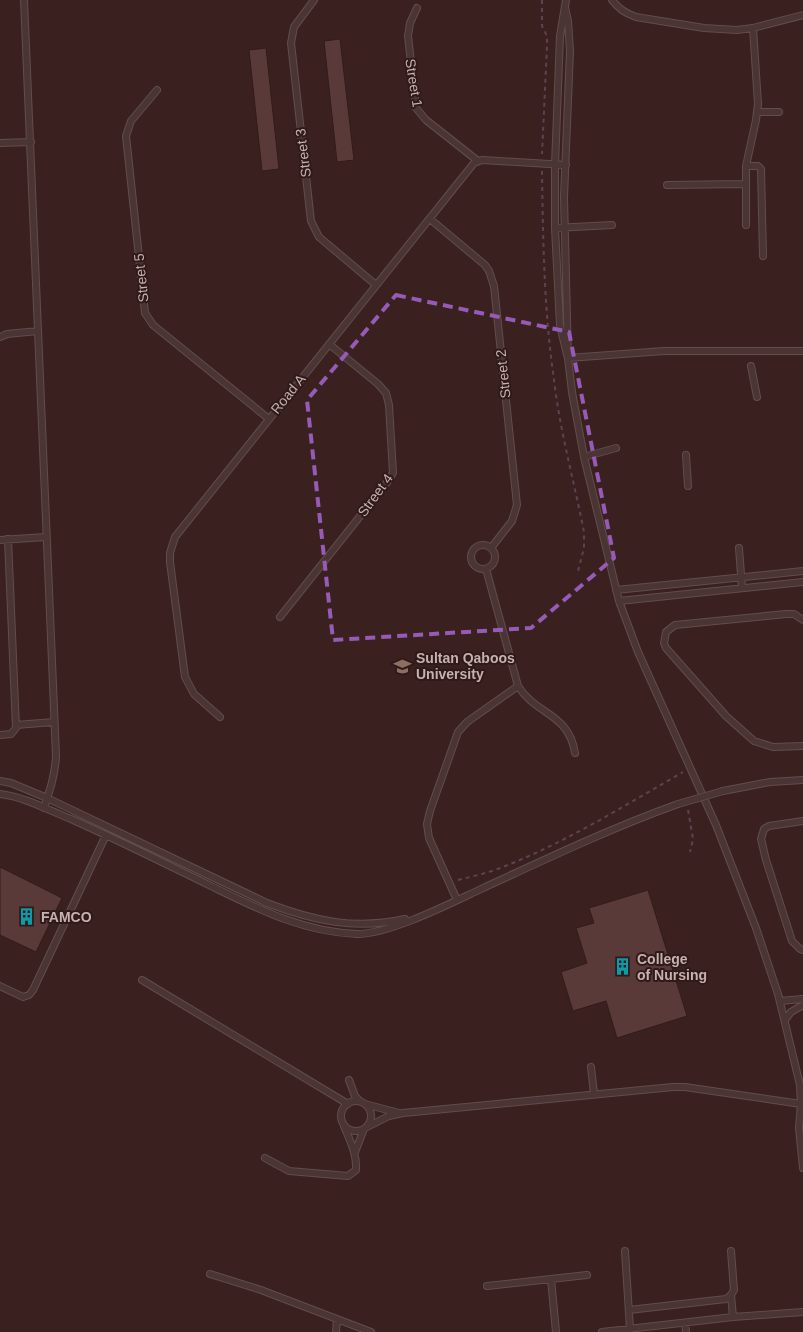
<svg xmlns="http://www.w3.org/2000/svg" width="803" height="1332" viewBox="0 0 803 1332" font-family="Helvetica,sans-serif">
<rect width="100%" height="100%" fill="#3a2120"/>
<path fill="#593a38" stroke="#311c1b" d="M340 39 354 160 337 162 324 41Z
M266 48 279 169 262 171 249 50Z
M0 867 62 898 36 952 0 935Z
M648 890 687 1016 617 1038 606 1001 573 1011 561 972 587 963 576 928 594 923 589 908Z"/>
<g fill="none" stroke-linecap="round" stroke-linejoin="round">
<defs>
<path id="lane" d="M24 0 56 756C55 775 50 790 44 808
M314 0 294 27 291 43 311 221 319 237 376 285
M566 0 560 36 555 165V228L560 325 567 355
M612 0C619 9 625 13 636 17L704 28 737 30 753 28 803 15
M565 7 568 21 570 51 564 197 568 358 572 392 584 457 619 601 638 652 716 825 756 928 778 994 800 1085 801 1104 799 1128 803 1168
M417 8 410 23 408 36 416 108 426 120 478 161
M157 90 131 121 126 136 145 313 153 325 269 419
M757 112H779
M0 143 31 142
M746 166H758L761 169 763 256
M667 185 745 184
M430 219 485 265 489 271 494 286 517 505 512 521 491 548
M746 225V166L756 120 758 104 753 28
M555 228 612 225
M0 337 7 334 38 331
M568 358 664 351H803
M751 366 757 397
M686 455 688 486
M584 457 616 448
M0 540 46 537
M471 557a12 12 0 1 1 24 0a12 12 0 1 1-24 0Z
M739 548 742 588
M486 569 518 686C536 715 569 713 575 753
M616 590 803 571
M619 601 803 582
M280 617 388 481 393 473 389 405 386 393 378 384 329 344
M803 620 794 614H786L675 625 666 632 664 643 666 648 726 716 754 741 773 747 803 746
M220 717 194 694 185 677 170 562V553L175 537 474 163 482 160 566 165
M16 725 54 722
M0 735 11 734 16 728 8 539
M0 781 11 783 47 798 267 903C314 921 355 930 405 919
M723 791 770 782 803 780
M0 794C25 797 48 810 71 819 118 840 164 863 211 886 258 909 303 932 357 934 390 934 449 904 481 889 546 859 611 828 678 804
M803 821 769 826 764 829 761 839 766 860 792 941 800 949 803 950
M457 900 429 838 427 824 430 811 458 732 467 722 518 686
M142 980 348 1104
M0 986 23 997 29 995 33 990 106 835
M780 1001 803 999
M785 1020 791 1012 803 1005
M591 1067 594 1094
M349 1080 355 1096 361 1102
M341 1116a15 15 0 1 1 30 0a15 15 0 1 1-30 0Z
M365 1104 399 1113
M365 1128 389 1116 403 1113 673 1087H685L801 1104
M355 1152 364 1129
M265 1158 289 1171 348 1176 356 1170C357 1154 350 1141 344 1126
M625 1251 630 1329
M210 1274 261 1290 371 1332
M551 1279 556 1332
M487 1286 587 1275
M731 1295 733 1317
M629 1310 726 1299 731 1295 734 1290 731 1251
M685 1323 686 1332
M336 1332 337 1319
M602 1332 733 1317 803 1312"/>
</defs>
<use href="#lane" stroke="#624d4b" stroke-width="8"/>
<path stroke="#5d434e" stroke-width="2" stroke-dasharray="4 4" stroke-linecap="butt" d="M542 0V26L547 36V46L542 154
M542 171C543 240 544 311 554 380 560 431 574 481 584 532V548L578 571
M688 810 693 839 690 852
M458 880C470 877 483 874 495 870 562 845 622 807 683 772"/>
<use href="#lane" stroke="#4b3534" stroke-width="6"/>
<defs>
<path id="lane-bridge" d="M678 804 723 791"/>
</defs>
<use href="#lane-bridge" stroke="#624d4b" stroke-width="8" stroke-linecap="butt"/>
<use href="#lane-bridge" stroke="#4b3534" stroke-width="6"/>
</g>
<path fill="none" stroke="#965ab9" stroke-width="4" stroke-dasharray="10 6" stroke-linejoin="round" d="M396 295 569 332 614 558 531 628 333 640 307 400Z"/>
<defs>
<symbol id="university-bare" viewBox="-9 -9 18 18"><path d="M0-5L7-2L0 1L-7-2ZM-4 1L0 2.5L4 1V4Q0 6-4 4Z" fill="#8d6e63" stroke="#2f1a19" stroke-width="2.5" paint-order="stroke"/></symbol>
<symbol id="building-bare" viewBox="-9 -9 18 18"><path d="M-4-6H4V6H1V3H-1V6H-4ZM-2.5-4.3h1.7v1.8h-1.7ZM.8-4.3h1.7v1.8H.8ZM-2.5-1h1.7V.8h-1.7ZM.8-1h1.7V.8H.8Z" fill="#0f9aa8" stroke="#2f1a19" stroke-width="2.5" paint-order="stroke"/></symbol>
</defs>
<g fill-rule="evenodd">
<use href="#university-bare" x="390" y="654" width="25" height="25"/>
<use href="#building-bare" x="14" y="904" width="25" height="25"/>
<use href="#building-bare" x="610" y="954" width="25" height="25"/>
</g>
<g text-anchor="middle" stroke-width="4" stroke-linejoin="round" paint-order="stroke">
<g font-size="14" fill="#c7b0ae" stroke="#2f1a19">
<text transform="translate(414 83) rotate(81)" y="5">Street 1</text>
<text transform="translate(303 153) rotate(-97)" y="5">Street 3</text>
<text transform="translate(141 278) rotate(-96)" y="5">Street 5</text>
<text transform="translate(503 374) rotate(-96)" y="5">Street 2</text>
<text transform="translate(288 394) rotate(-51)" y="5">Road A</text>
<text transform="translate(375 495) rotate(-54)" y="5">Street 4</text>
</g>
<g font-size="14" font-weight="bold" fill="#c7b0ae" stroke="#2f1a19" text-anchor="start">
<text x="416" y="663">Sultan Qaboos<tspan x="416" dy="16">University</tspan></text>
<text x="41" y="922">FAMCO</text>
<text x="637" y="964">College<tspan x="637" dy="16">of Nursing</tspan></text>
</g>
</g>
</svg>
